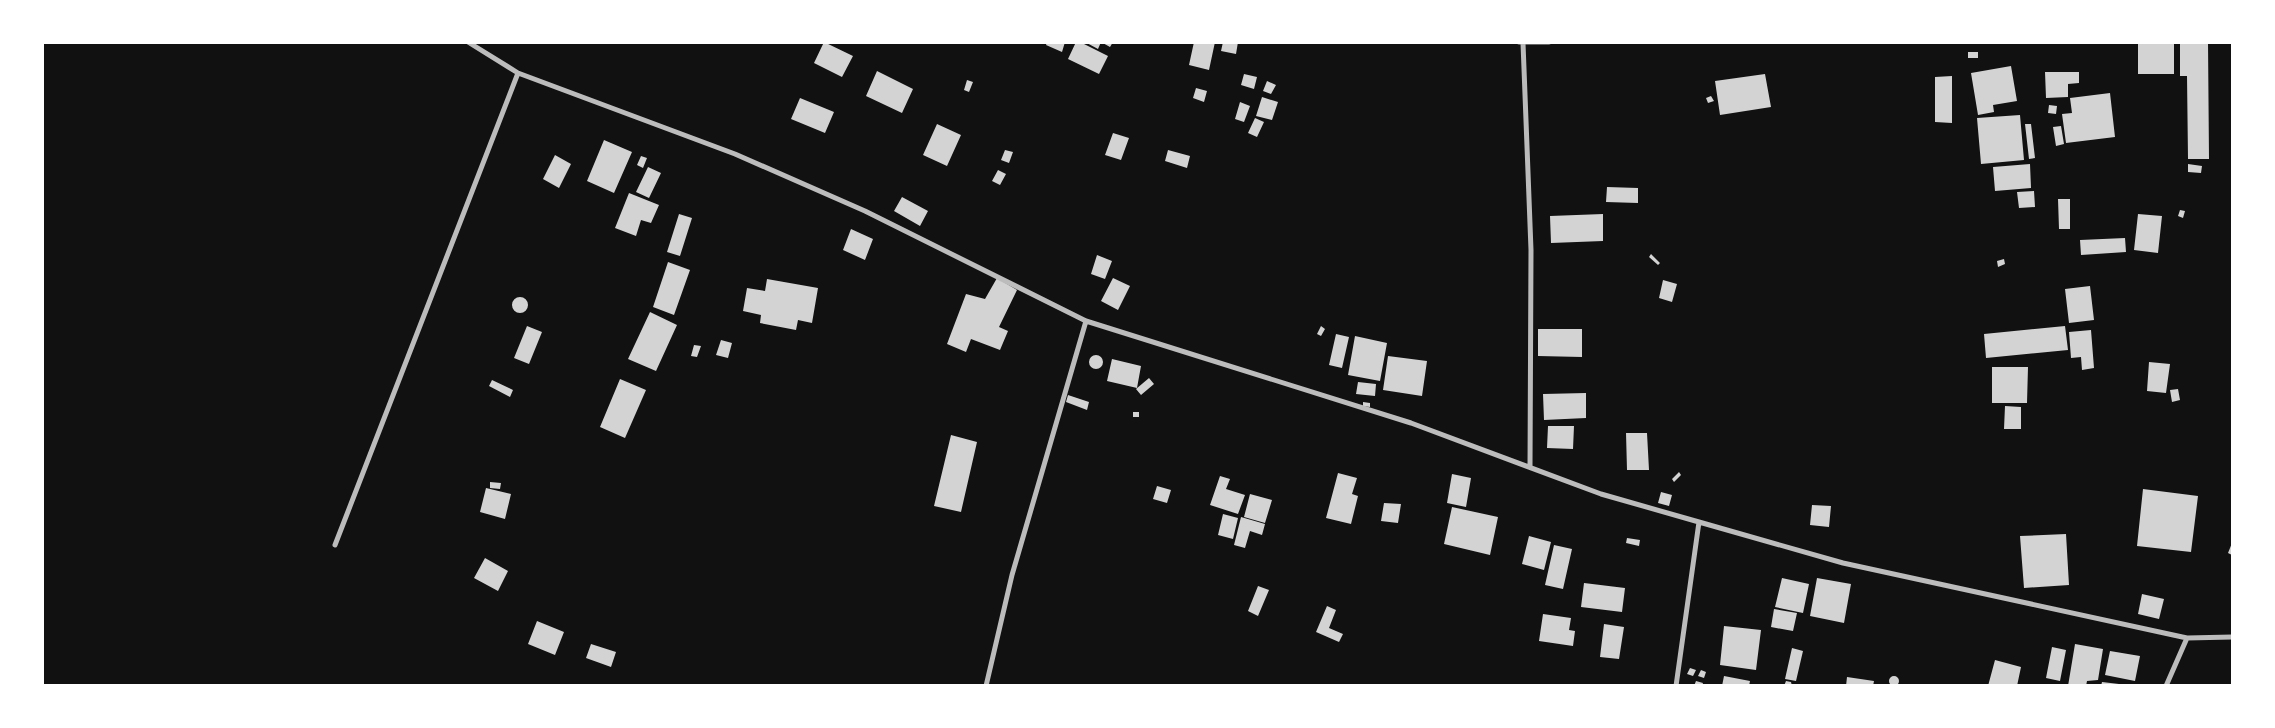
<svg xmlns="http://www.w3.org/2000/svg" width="2275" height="728" viewBox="0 0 2275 728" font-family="'Public Sans',sans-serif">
<rect width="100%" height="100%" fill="#111"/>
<path fill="#d3d3d3" d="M824 42 853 56 842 77 814 63Z
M1047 42H1065L1062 52 1046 45Z
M1076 42H1080L1108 56 1099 74 1068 59Z
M1085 42H1101L1098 49Z
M1101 42H1113L1110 47Z
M1194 42H1215L1209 70 1189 65Z
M1223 42H1238L1236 54 1221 51Z
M2138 42H2174V74H2138Z
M2180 42H2208L2209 159H2188L2187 76H2180Z
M1968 52H1978V58H1968Z
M2011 66 2017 101 1993 105 1994 112 1978 115 1971 73Z
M877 71 913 89 902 113 866 96Z
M2045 72H2079V83L2068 84V97L2046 98Z
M1244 74 1257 77 1254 89 1241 85Z
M1765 74 1771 107 1720 115 1715 81Z
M1952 76V123L1935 122V77Z
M967 80 973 82 969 92 964 90Z
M1267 81 1276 85 1271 94 1263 91Z
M1196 88 1207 91 1204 102 1193 98Z
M2110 93 2115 137 2066 143 2062 114 2072 113 2070 98Z
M1711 96 1714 101 1708 103 1706 98Z
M1262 97 1278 102 1272 120 1256 116Z
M800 98 834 112 825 133 791 119Z
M1240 102 1250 106 1244 122 1235 119Z
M2049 105 2057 106 2056 114 2048 113Z
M2020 115 2024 160 1981 164 1977 118Z
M1255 118 1264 122 1257 137 1248 133Z
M937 124 961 135 947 166 923 155Z
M2025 124H2031L2035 158 2029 159Z
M2061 126 2064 144 2056 146 2053 127Z
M1113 133 1129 138 1121 160 1105 155Z
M604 140 632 152 614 193 587 181Z
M1005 150 1013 152 1009 163 1001 160Z
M1168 150 1190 156 1187 168 1165 161Z
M555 155 571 164 559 188 543 179Z
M641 156 647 158 643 168 637 165Z
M2030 164 2031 188 1995 191 1993 167Z
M2188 164 2202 166 2201 173 2188 172Z
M648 167 661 173 649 198 636 192Z
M998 170 1006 174 1000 185 992 181Z
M1607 187 1638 188V203L1606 202Z
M2034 191 2035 207 2019 208 2017 192Z
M629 193 659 205 651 223 641 220 636 236 615 228Z
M902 197 928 211 920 226 894 211Z
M2058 199H2070V229H2059Z
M2180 210 2185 211 2183 218 2178 216Z
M679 214 692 218 680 256 667 252Z
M1603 214V241L1551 243 1550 216Z
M2138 214 2162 216 2158 253 2134 250Z
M851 229 873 239 865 260 843 250Z
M2125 238 2126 252 2081 255 2080 240Z
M1651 254 1660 263 1658 265 1649 257Z
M1097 255 1112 261 1105 279 1091 274Z
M2004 259 2005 264 1998 267 1997 261Z
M668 262 690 270 674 315 653 307Z
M997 278 1017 290 999 327 1008 331 1000 350 971 339 966 352 947 344 966 294 985 299Z
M1113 278 1130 286 1118 310 1101 301Z
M767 279 818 288 812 323 798 320 796 330 760 323 761 315 743 311 747 288 765 291Z
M1663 280 1677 284 1672 302 1659 298Z
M2090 286 2094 320 2069 323 2065 289Z
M512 305a8 8 0 1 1 16 0a8 8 0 1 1-16 0Z
M650 312 677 325 656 371 628 359Z
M527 326 542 332 529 364 514 358Z
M1321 326 1325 329 1321 336 1317 334Z
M2065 326 2068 350 1986 358 1984 334Z
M1538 329H1582V357L1538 356Z
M2091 330 2094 368 2082 370 2081 357 2071 358 2069 332Z
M1336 334 1349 337 1342 368 1329 365Z
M1355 336 1387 343 1380 381 1348 375Z
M721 340 732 343 728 358 716 355Z
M694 345 701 346 697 357 691 356Z
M1089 362a7 7 0 1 1 14 0a7 7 0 1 1-14 0Z
M1388 356 1427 361 1422 396 1383 390Z
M1112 359 1141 366 1137 388 1107 381Z
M2149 362 2170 364 2166 393 2147 391Z
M1992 367H2028L2027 403H1992Z
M1149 378 1154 384 1141 395 1136 389Z
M620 379 646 390 625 438 600 427Z
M492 380 513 390 510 397 489 386Z
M1358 382 1376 384 1375 396 1356 394Z
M2178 389 2180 400 2172 402 2170 390Z
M1586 393V418L1544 420 1543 394Z
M1068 395 1089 402 1087 410 1066 402Z
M1363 402 1370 403V407L1363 406Z
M2005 406 2021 407V429H2004Z
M1133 412H1139V417H1133Z
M1548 426H1574L1573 449 1547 448Z
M1626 433H1647L1649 470H1627Z
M951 435 977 442 961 512 934 506Z
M1679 472 1681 475 1674 482 1672 479Z
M1338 473 1357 478 1352 494 1358 496 1351 524 1326 518Z
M1452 474 1471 478 1466 507 1447 503Z
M1220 476 1230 479 1226 489 1245 495 1238 514 1210 505Z
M490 482 501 483 500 489 490 488Z
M1157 486 1171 490 1167 503 1153 499Z
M486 488 511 494 505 519 480 512Z
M2143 489 2198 496 2191 552 2137 546Z
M1661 492 1672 495 1669 506 1658 503Z
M1250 494 1272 500 1265 523 1244 517Z
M1384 503 1401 504 1398 523 1381 521Z
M1812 505 1831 506 1829 527 1810 525Z
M1452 507 1498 517 1490 555 1444 544Z
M1223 514 1238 518 1233 539 1218 535Z
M1241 517 1265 524 1262 535 1250 531 1245 548 1234 545Z
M2066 534 2069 585 2024 588 2020 536Z
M1529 536 1551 542 1544 570 1522 564Z
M1627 538 1640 540 1639 546 1626 543Z
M2232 543V555L2228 553Z
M1554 545 1572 549 1563 589 1545 585Z
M485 558 508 571 498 591 474 578Z
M1782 578 1809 584 1803 613 1775 607Z
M1817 578 1851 584 1844 623 1810 616Z
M1584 583 1625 588 1622 612 1581 607Z
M1258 586 1269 590 1258 616 1248 611Z
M2142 594 2164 599 2159 619 2138 614Z
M1327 606 1336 610 1329 628 1343 634 1339 642 1316 632Z
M1774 609 1797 613 1793 631 1771 627Z
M1543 614 1571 618 1569 630 1575 631 1573 646 1539 641Z
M537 621 564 632 555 655 528 644Z
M1604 624 1624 627 1619 659 1600 657Z
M1724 626 1761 630 1756 670 1720 665Z
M591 644 616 652 611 667 586 658Z
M2075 644 2103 649 2098 680 2087 681 2086 686H2068Z
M2052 647 2066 650 2060 681 2046 678Z
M1792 648 1803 651 1796 681 1785 679Z
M2110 651 2140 656 2135 681 2105 675Z
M1995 660 2021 667 2017 686H1988Z
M1690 668 1696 670 1693 676 1687 674Z
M1701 670 1706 672 1704 678 1698 676Z
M1889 681a5 5 0 1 1 10 0a5 5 0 1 1-10 0Z
M1724 676 1750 681 1749 686H1722Z
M1847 677 1874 681 1873 686H1846Z
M1696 681 1703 683 1702 686H1694Z
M1786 681 1791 682 1792 686H1784Z
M2102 682 2119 684V686H2101Z"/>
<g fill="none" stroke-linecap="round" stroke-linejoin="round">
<path stroke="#bcbcbc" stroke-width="5" d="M468 42 518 73 735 154 865 211 1086 321 1411 423 1601 494 1699 522 1843 563 2187 638 2232 637
M1519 42H1549
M1523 43 1531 250 1530 467
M335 545 518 73
M986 686 1012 575 1086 321
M1676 686 1699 522
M2166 686 2187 638"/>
</g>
<rect width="2275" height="728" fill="none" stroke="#ffffff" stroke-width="88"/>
</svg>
